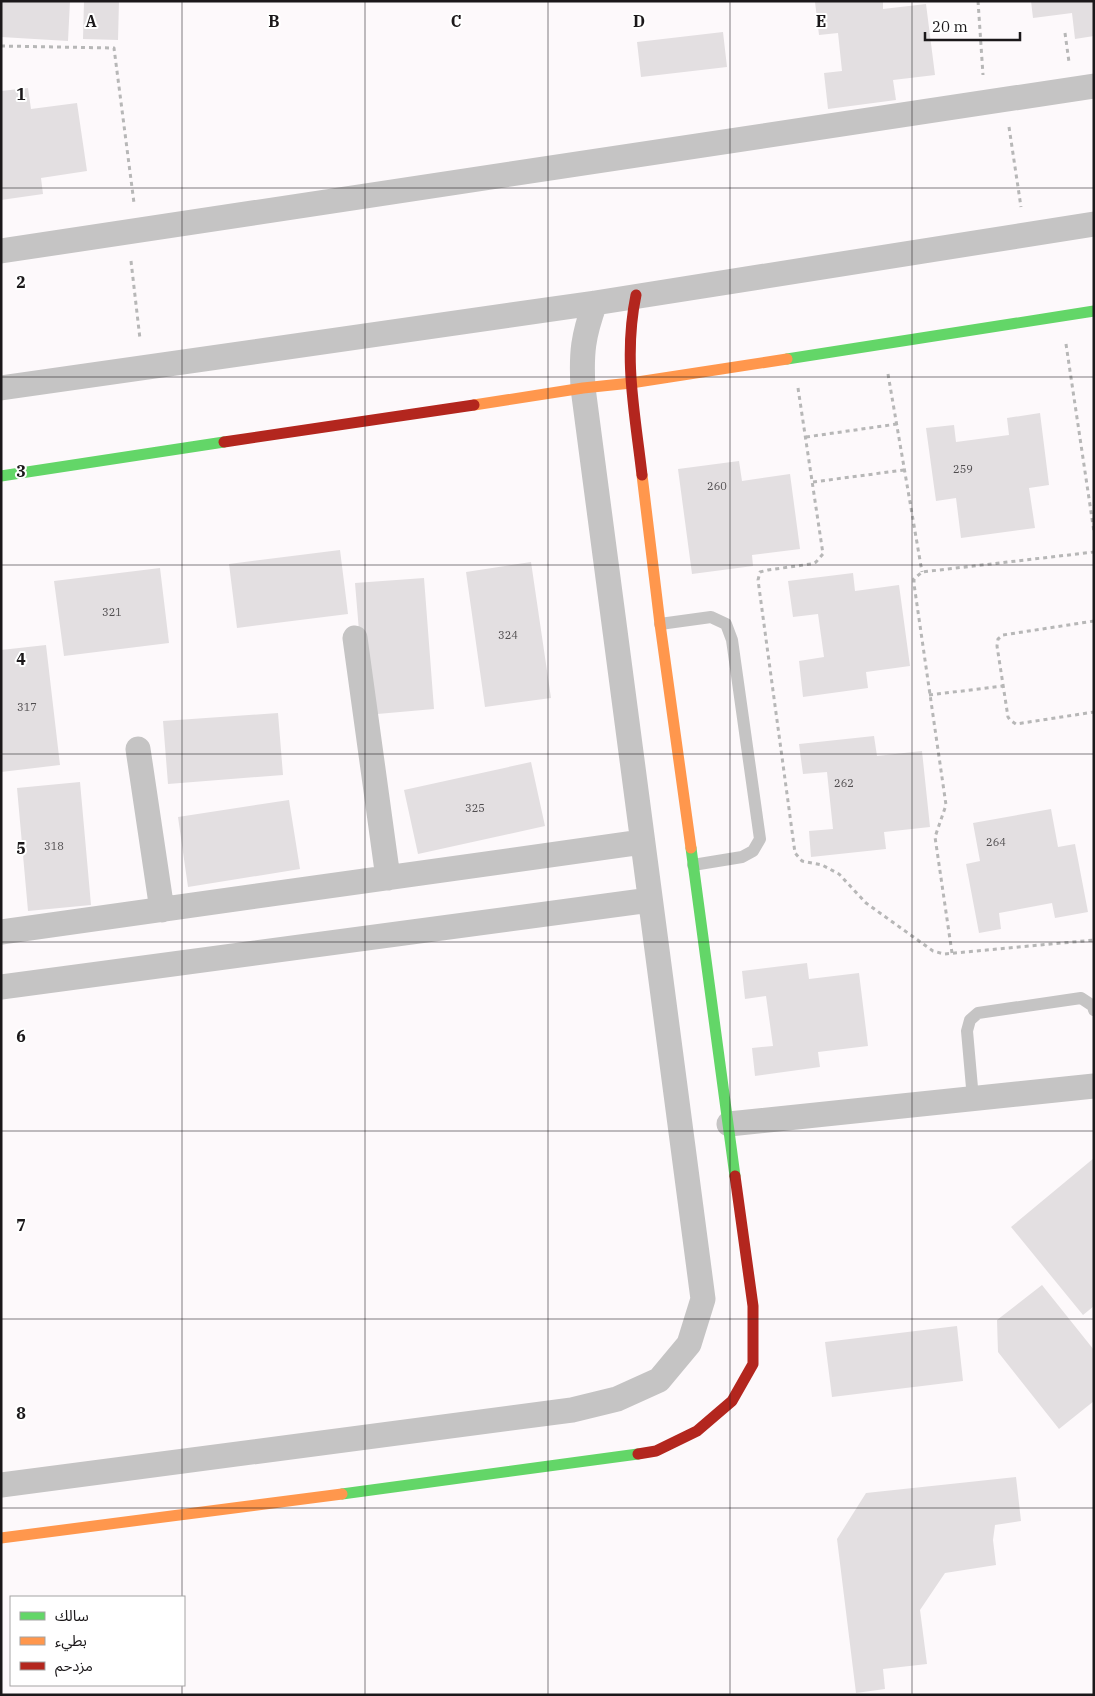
<svg xmlns="http://www.w3.org/2000/svg" width="1095" height="1696" viewBox="0 0 1095 1696" font-family="'IBM Plex Serif','Noto Sans Arabic',serif">
<rect width="100%" height="100%" fill="#fdf9fb"/>
<path fill="#e3dfe1" d="M1 1H70L68 41 1 37Z
M84 1H119L118 40 83 39Z
M823 1H883V9L926 4 935 75 893 80 896 100 828 109 824 73 842 71 838 33 819 35 815 2Z
M1031 1H1094V36L1075 39 1072 13 1033 18Z
M723 32 727 67 641 77 637 42Z
M28 88 31 109 77 103 87 171 41 178 43 194 1 200V91Z
M1040 413 1049 485 1029 488 1035 528 961 538 956 498 936 501 926 428 954 425 956 442 1009 435 1007 418Z
M739 461 742 481 790 474 800 549 752 555 753 566 692 574 678 469Z
M340 550 348 614 237 628 229 564Z
M531 562 551 698 485 707 466 572Z
M160 568 169 643 64 656 54 581Z
M853 573 855 591 899 585 910 666 866 672 868 688 803 697 799 661 824 657 818 614 793 617 788 581Z
M424 578 434 709 366 715 355 583Z
M46 645 60 765 1 772V650Z
M278 713 283 775 168 784 163 721Z
M874 736 877 756 922 751 930 827 884 832 886 849 811 857 809 831 833 829 827 772 803 774 799 744Z
M531 762 545 826 418 854 404 790Z
M80 782 91 905 28 911 17 788Z
M289 800 300 869 188 887 178 817Z
M1051 809 1058 847 1075 844 1088 912 1055 918 1052 903 999 913 1001 929 979 933 966 864 980 861 973 823Z
M807 963 809 979 859 973 868 1046 818 1052 820 1067 755 1076 752 1048 773 1046 766 996 745 999 742 971Z
M1094 1158V1306L1083 1315 1011 1227Z
M1042 1285 1094 1350V1401L1059 1429 998 1352 997 1320Z
M957 1326 963 1381 832 1397 825 1342Z
M1016 1477 1021 1521 995 1525 993 1540 996 1565 945 1573 920 1610 927 1664 883 1669 885 1689 856 1693 837 1539 866 1493Z"/>
<g fill="none" stroke-linecap="round" stroke-linejoin="round">
<path stroke="#b7b7b7" stroke-width="3" stroke-dasharray="4 4" stroke-linecap="butt" d="M978 1 983 75
M1065 33 1069 62
M1 46 114 48 134 203
M1009 127 1021 207
M131 261 140 339
M1066 344 1094 532
M888 374 922 572
M798 388 823 554 816 562 811 564 768 570 760 572 758 580 795 853 802 861 822 865 839 874 866 903 933 951 944 954 1094 940
M806 437 897 424
M813 482 904 470
M1094 621 1003 635 998 639 997 646 1008 717 1010 720 1016 724 1094 712
M929 695 1003 686
M952 953 935 837 946 805 914 584V579L922 572 1094 552"/>
<path stroke="#c5c4c4" stroke-width="12" d="M660 624 711 617 726 624 732 640 760 839 753 851 742 857 693 865
M973 1099 967 1031 970 1020 978 1013 1081 998 1093 1006 1094 1010"/>
<path stroke="#c5c4c4" stroke-width="25" d="M1 251 1094 86
M1 388 595 303 1094 224
M355 638 388 878
M138 749 162 910
M1 932 642 842
M1 987 650 900
M729 1124 1094 1086
M1 1485 572 1410 617 1399 659 1380 689 1344 703 1299 583 388C581 353 583 336 595 303"/>
<path stroke="#63d668" stroke-width="11" d="M787 359 1094 311
M1 476 224 442
M691 848 735 1176
M342 1494 638 1454"/>
<path stroke="#ff974d" stroke-width="11" d="M474 405 583 388 631 383 787 359
M642 475 660 624 691 848
M1 1538 342 1494"/>
<path stroke="#b3261e" stroke-width="11" d="M636 295C623 358 635 413 642 475
M224 442 474 405
M638 1454 656 1451 697 1431 732 1401 753 1364V1306L735 1176"/>
</g>
<path fill="none" stroke="#1b181a" stroke-width="1" stroke-opacity="0.55" d="M182 1V1597M365 1V1695M548 1V1695M730 1V1695M912 1V1695M1 188H1094M1 377H1094M1 565H1094M1 754H1094M1 942H1094M1 1131H1094M1 1319H1094M1 1508H1094M182 1685V1695"/>
<g text-anchor="middle" stroke-width="4" stroke-linejoin="round" paint-order="stroke">
<g font-size="11" fill="#4f4c4e">
<text x="963" y="473">259</text>
<text x="717" y="490">260</text>
<text x="112" y="616">321</text>
<text x="508" y="639">324</text>
<text x="27" y="711">317</text>
<text x="844" y="787">262</text>
<text x="475" y="812">325</text>
<text x="996" y="846">264</text>
<text x="54" y="850">318</text>
</g>
</g>
<g font-size="16" text-anchor="middle" font-weight="bold" fill="#1b181a" stroke="#fff" stroke-width="4" stroke-linejoin="round" paint-order="stroke">
<text x="91" y="27">A</text>
<text x="274" y="27">B</text>
<text x="456" y="27">C</text>
<text x="639" y="27">D</text>
<text x="821" y="27">E</text>
<text x="21" y="100">1</text>
<text x="21" y="288">2</text>
<text x="21" y="477">3</text>
<text x="21" y="665">4</text>
<text x="21" y="854">5</text>
<text x="21" y="1042">6</text>
<text x="21" y="1231">7</text>
<text x="21" y="1419">8</text>
</g>
<rect width="1095" height="1696" fill="none" stroke="#1b181a" stroke-width="5"/>
<rect x="10" y="1596" width="175" height="90" fill="#ffffff" stroke="#a4a3a3"/>
<rect x="20" y="1612" width="25" height="8" fill="#63d668" stroke="#a4a3a3"/>
<text x="55" y="1621" font-size="15" fill="#1b181a">سالك</text>
<rect x="20" y="1637" width="25" height="8" fill="#ff974d" stroke="#a4a3a3"/>
<text x="55" y="1646" font-size="15" fill="#1b181a">بطيء</text>
<rect x="20" y="1662" width="25" height="8" fill="#b3261e" stroke="#a4a3a3"/>
<text x="55" y="1671" font-size="15" fill="#1b181a">مزدحم</text>
<path d="M925 32v8h95v-8" fill="none" stroke="#1b181a" stroke-width="2.5"/>
<text x="932" y="32" font-size="15" fill="#1b181a" stroke="#ffffff" stroke-width="4" paint-order="stroke">20 m</text>
</svg>
